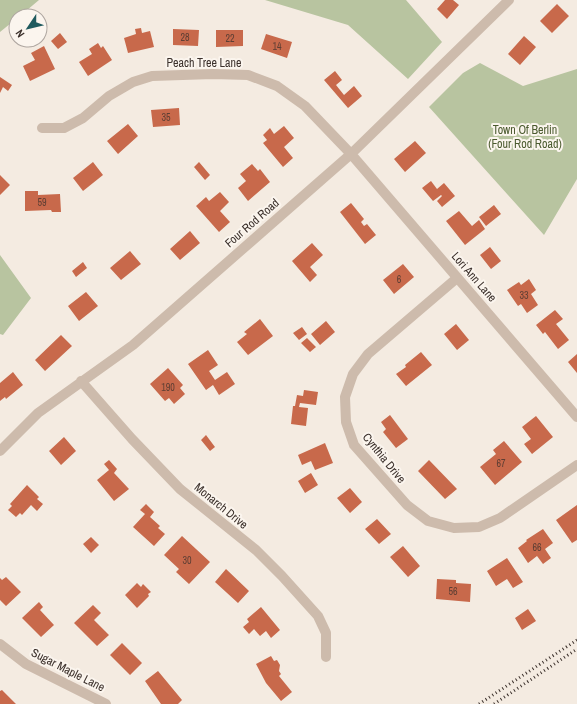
<svg xmlns="http://www.w3.org/2000/svg" width="577" height="704" viewBox="0 0 577 704" font-family="'Archivo Narrow',sans-serif">
<rect width="100%" height="100%" fill="#f4ebe1"/>
<path fill="#b8c4a0" d="M0 0H39L20 16H16V19L0 32Z
M265 0H406L442 42 408 79 348 25Z
M480 63 523 86 577 69V179L544 235 429 107 463 73Z
M0 255 31 298 3 335 0 334Z"/>
<path fill="#c8694b" d="M445 0H453L459 5 447 19 437 9Z
M557 4 569 16 552 33 540 21Z
M141 28 142 33 150 31 154 47 128 53 124 38 136 34 135 29Z
M173 29 199 30 198 46 173 45Z
M216 30H243V46L216 47Z
M60 33 67 42 58 49 51 41Z
M266 34 292 42 287 58 261 49Z
M524 36 536 47 520 65 508 54Z
M98 43 101 48 103 46 112 60 88 76 79 62 92 54 89 49Z
M44 46 55 69 30 81 23 66 35 60 31 53Z
M335 71 342 80 336 85 344 95 354 86 362 96 348 108 324 80Z
M0 77 12 85 8 91 3 87 0 93Z
M179 108 180 125 153 127 151 110Z
M128 124 138 136 118 154 107 141Z
M284 126 294 138 284 147 293 158 283 167 263 143 267 140 263 135 270 128 274 134Z
M415 141 426 153 405 172 394 159Z
M93 162 103 175 83 191 73 178Z
M199 162 210 175 205 180 194 167Z
M252 164 258 171 260 169 270 182 248 201 238 188 246 181 240 174Z
M0 175 10 185 0 195Z
M431 181 437 189 444 183 455 196 442 207 437 201 442 196 441 195 433 201 422 188Z
M25 191H38V195L60 194 61 212H52L51 210 25 211Z
M220 192 229 202 220 211 230 222 219 232 196 206 206 197 209 201Z
M351 203 364 219 361 222 364 226 367 224 376 235 365 244 340 212Z
M494 205 501 214 486 226 479 217Z
M459 211 472 226 479 220 485 229 465 245 446 221Z
M190 231 200 243 180 260 170 249Z
M312 243 323 255 310 267 317 275 310 282 292 261Z
M490 247 501 261 491 269 480 255Z
M130 251 141 264 121 280 110 268Z
M83 262 87 268 76 277 72 271Z
M403 264 414 277 394 294 383 280Z
M529 279 536 290 531 294 538 305 527 313 521 304 518 306 507 290 519 282 521 285Z
M86 292 98 306 79 321 68 306Z
M555 310 563 319 556 324 569 340 558 349 545 332 543 334 536 325Z
M260 319 273 336 248 355 237 342 247 334 244 332Z
M326 321 335 332 320 345 311 334Z
M456 324 469 340 457 350 444 334Z
M302 327 307 334 299 340 293 333Z
M61 335 72 346 45 371 35 360Z
M307 338 316 347 310 352 301 343Z
M208 350 218 365 209 371 215 380 227 372 235 384 219 395 213 385 206 390 188 364Z
M421 352 432 365 406 386 396 374 406 367 405 365Z
M577 354V373L568 362Z
M168 368 183 385 180 388 185 394 174 404 169 398 165 401 150 384Z
M13 372 23 385 6 399 5 397 0 401V383Z
M304 390 318 392 316 405 300 403 299 407 308 408 306 426 291 424 293 406H295L297 395 303 396Z
M390 415 408 439 396 448 383 432 386 429 381 422Z
M536 416 553 437 532 454 524 444 531 439 522 427Z
M206 435 215 447 210 451 201 440Z
M64 437 76 451 61 465 49 451Z
M504 441 522 462 495 485 480 467 496 454 493 450Z
M325 443 333 463 315 470 311 461 302 465 298 455Z
M109 460 117 469 114 473 129 489 114 501 97 480 109 470 104 464Z
M429 460 457 489 445 499 418 471Z
M311 473 318 485 305 493 298 481Z
M27 485 39 497 37 499 43 504 37 511 31 505 22 515 20 513 16 517 8 510 12 506 10 504Z
M350 488 362 502 350 513 337 498Z
M146 504 154 512 150 517 160 526 158 528 165 534 154 546 133 527 145 514 140 510Z
M577 505V540L572 543 556 520Z
M377 519 391 534 379 544 365 529Z
M543 529 553 543 545 549 551 558 543 564 537 556 528 563 518 548 527 541 526 540Z
M182 536 210 562 189 584 176 572 179 569 164 555Z
M91 537 99 545 91 553 83 544Z
M403 546 420 566 408 577 390 557Z
M507 558 523 582 513 588 507 579 496 586 487 571Z
M226 569 249 591 238 603 215 582Z
M6 577 21 592 6 606 0 600V578L2 580Z
M437 579 456 580V583L471 584 470 602 436 599Z
M137 583 141 587 143 584 151 592 148 594 149 596 137 608 125 595Z
M39 602 43 607 40 610 54 625 41 637 22 618Z
M93 605 101 613 94 620 109 635 97 646 74 623Z
M261 607 280 630 271 638 266 631 260 636 254 629 249 634 243 627 249 622 247 619Z
M528 609 536 621 522 630 515 618Z
M122 643 142 663 130 675 110 655Z
M271 656 274 661 277 660 280 665 279 671 281 674 279 676 292 692 281 701 266 683 256 664Z
M158 671 182 700 178 704H161L145 681Z
M2 690 16 704H0V691Z"/>
<g fill="none" stroke-linecap="round" stroke-linejoin="round">
<path stroke="#cdbbac" stroke-width="10" d="M42 128H64L83 118 109 96 133 82 152 76 213 74 248 75 277 86 305 106 351 154 577 417
M457 278 368 354 353 374 345 397 346 422 354 445 407 505 428 521 454 528 479 527 500 518 577 465
M81 381 132 439 180 489 256 550 282 576 318 616 326 633V657
M0 451 38 413 133 345 351 154 509 0
M0 644 26 664 106 704"/>
<path stroke="#3b302b" stroke-width="3" stroke-dasharray="1 3" stroke-linecap="butt" d="M479 704 577 640
M494 704 577 649"/>
</g>
<g text-anchor="middle" stroke-width="4" stroke-linejoin="round" paint-order="stroke">
<g font-size="10" fill="#5e3e33">
<text x="185" y="41">28</text>
<text x="230" y="42">22</text>
<text x="277" y="50">14</text>
<text x="166" y="121">35</text>
<text x="42" y="206">59</text>
<text x="399" y="283">6</text>
<text x="524" y="299">33</text>
<text x="168" y="391">190</text>
<text x="501" y="467">67</text>
<text x="537" y="551">66</text>
<text x="187" y="564">30</text>
<text x="453" y="595">56</text>
</g>
<g font-size="12" fill="#3b302b" stroke="#fbf5ee">
<text x="204" y="67">Peach Tree Lane</text>
<text transform="translate(252 223) rotate(-41)" y="4">Four Rod Road</text>
<text transform="translate(474 277) rotate(49)" y="4">Lori Ann Lane</text>
<text transform="translate(384 458) rotate(51)" y="4">Cynthia Drive</text>
<text transform="translate(221 506) rotate(39)" y="4">Monarch Drive</text>
<text transform="translate(68 670) rotate(27)" y="4">Sugar Maple Lane</text>
</g>
<g font-size="12" fill="#4a5a2e" stroke="#fbf5ee">
<text x="525" y="134">Town Of Berlin<tspan x="525" dy="14">(Four Rod Road)</tspan></text>
</g>
</g>
<g transform="translate(28 28) rotate(235)"><circle r="19" fill="#fbf5ee" stroke="#aea6a0"/>
<path d="M0-3L7 15L0 10L-7 15Z" fill="#1f5a5e"/>
<text y="-6" font-size="11" font-weight="bold" text-anchor="middle" fill="#3b302b">N</text>
</g>
</svg>
